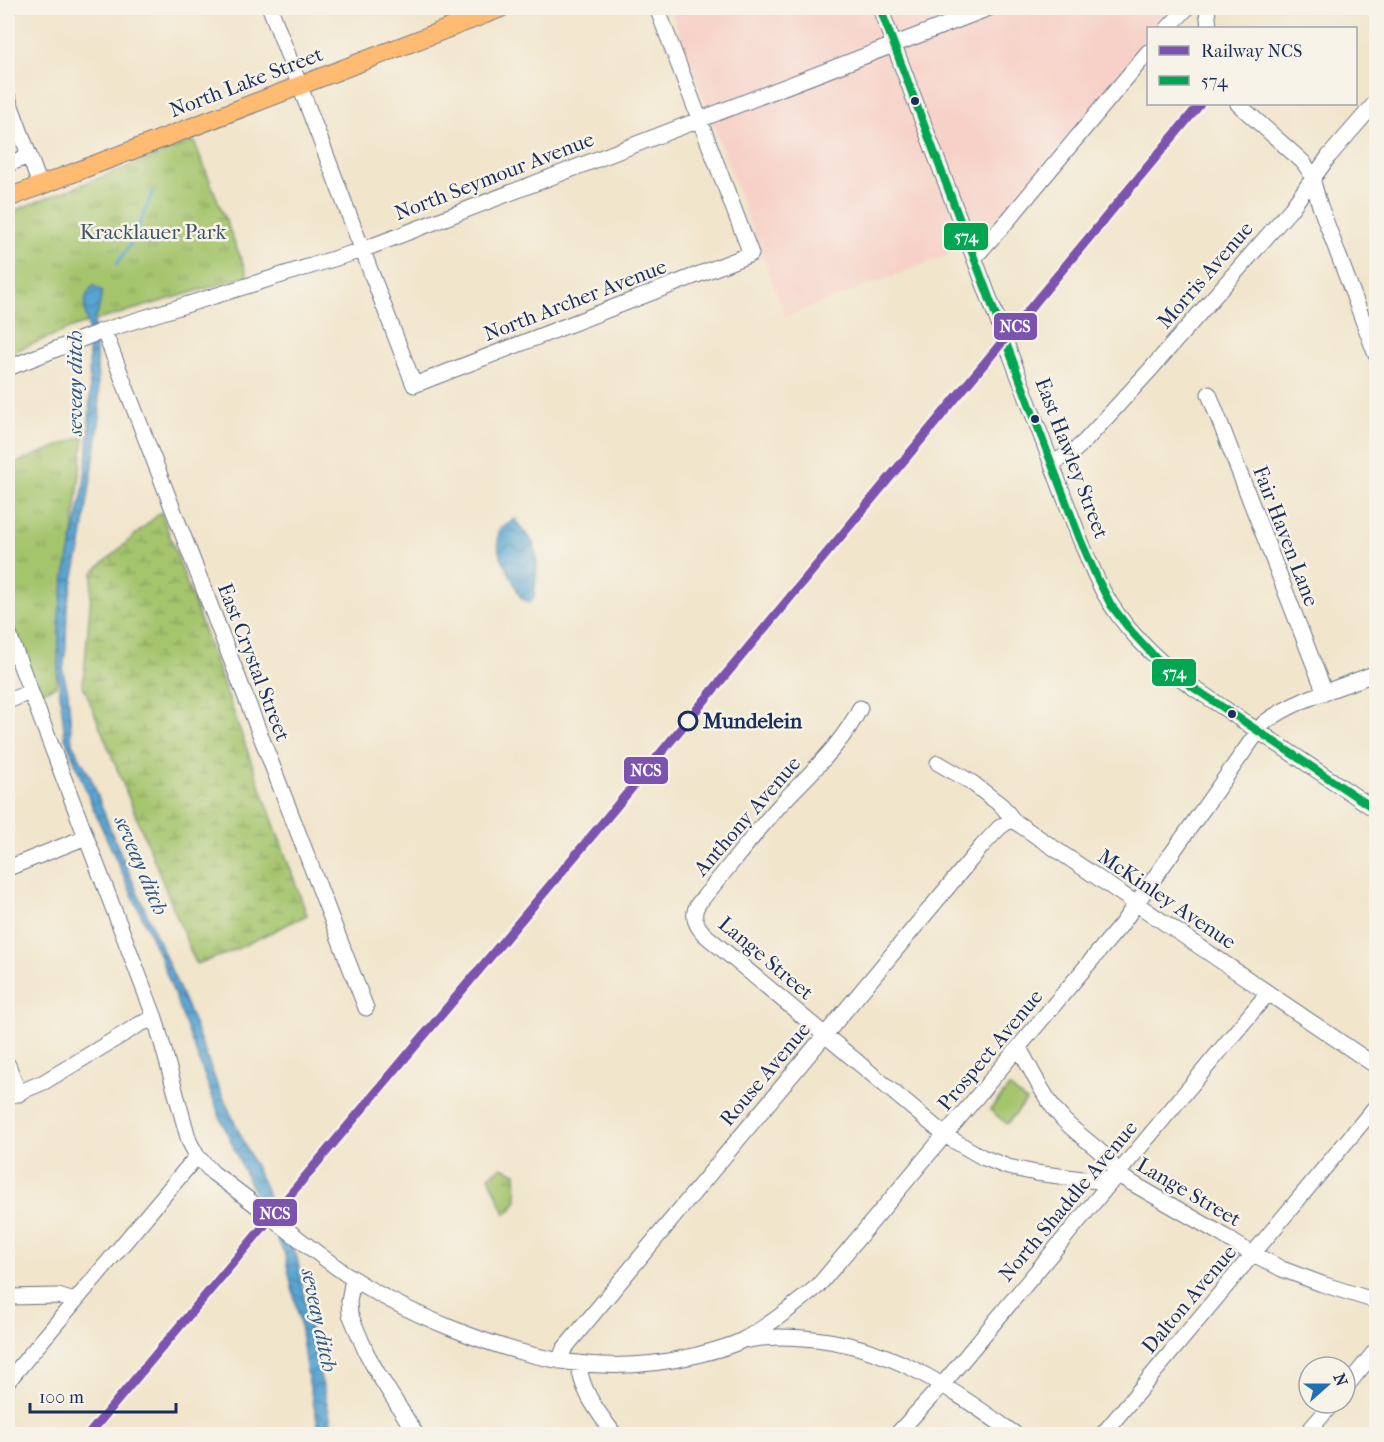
<svg xmlns="http://www.w3.org/2000/svg" width="1384" height="1442" viewBox="0 0 1384 1442" font-family="'IM FELL French Canon',serif">
<defs>
<pattern id="wetland-marsh" width="20" height="14" patternUnits="userSpaceOnUse" patternTransform="scale(1.5)"><rect width="20" height="14" fill="#a5c56d"/><path d="M1 5h8M5 5V1M11 12h8M15 12V8" fill="none" stroke="#86a05d"/></pattern>
<pattern id="park-tufts" width="24" height="20" patternUnits="userSpaceOnUse" patternTransform="scale(1.5)"><rect width="24" height="20" fill="#a5c56d"/><path d="M3 7l-1-3M5 7V3M7 7l1-3M15 17l-1-3M17 17v-4M19 17l1-3" fill="none" stroke="#86a05d"/></pattern>
<pattern id="water-waves" width="16" height="10" patternUnits="userSpaceOnUse" patternTransform="scale(1.5)"><rect width="16" height="10" fill="#58a4d1"/><path d="M0 5q4-4 8 0t8 0" fill="none" stroke="#4886ad"/></pattern>
</defs>
<rect width="100%" height="100%" fill="#f7f3e8"/>
<filter id="ink" filterUnits="userSpaceOnUse"><feTurbulence type="fractalNoise" baseFrequency=".0167" numOctaves="2"/><feDisplacementMap in="SourceGraphic" scale="12" xChannelSelector="R" yChannelSelector="G"/><feConvolveMatrix kernelMatrix="1 2 1 2 8 2 1 2 1" color-interpolation-filters="sRGB"/></filter>
<filter id="wash" filterUnits="userSpaceOnUse"><feTurbulence type="fractalNoise" baseFrequency=".008" numOctaves="4" result="noise"/><feDisplacementMap in="SourceGraphic" scale="24" xChannelSelector="R" yChannelSelector="G"/><feGaussianBlur stdDeviation="1.35" result="paint"/><feColorMatrix in="noise" values="0 0 0 0 0 0 0 0 0 0 0 0 0 0 0 0 0 1.4 0 .05"/><feComposite in="paint" operator="in"/></filter>
<g filter="url(#wash)">
<rect width="100%" height="100%" fill="#f1e5cb"/>
<path fill="#f7d1c8" d="M670 8H1181L1163 28H1148V45L983 234 953 253 785 317Z"/>
<path fill="#a5c56d" stroke="#607a66" stroke-width="1.5" d="M1009 1087 1026 1101 1007 1124 990 1110Z"/>
<path fill="url(#wetland-marsh)" stroke="#607a66" stroke-width="1.5" d="M161 512 307 915 226 954 196 964 83 685 93 572Z"/>
<path fill="url(#park-tufts)" stroke="#607a66" stroke-width="1.5" d="M194 141 248 276 74 327 8 354V213Z
M84 436 56 686 32 696 8 618V466Z
M502 1167 516 1173 517 1200 510 1212 505 1214 489 1176Z"/>
<path fill="url(#water-waves)" stroke="#3a6a98" stroke-width="1.5" d="M94 286 102 291 98 313 94 319 100 418 81 545 67 606 66 647 63 672 68 692 72 743 91 778 111 831 191 1016 217 1084 297 1257 312 1339 317 1348 315 1353 334 1434H320L307 1373 299 1318 284 1252 247 1178 220 1117 161 959 93 808 65 737 58 674 59 613 66 570 83 491 88 451 90 395 88 325C84 313 82 293 94 286Z
M515 519C519 527 527 533 532 542 541 556 535 582 534 598L530 603 521 598 499 552 498 539 499 530Z"/>
<g fill="none" stroke-linecap="round" stroke-linejoin="round">
<path stroke="#58a4d1" stroke-width="3" d="M117 264 130 245 153 192"/>
</g>
</g>
<g filter="url(#ink)">
<g fill="none" stroke-linecap="round" stroke-linejoin="round">
<defs>
<path id="minor" d="M8 8H9
M270 8 414 385 751 254 657 8
M880 8 1080 539C1087 556 1094 574 1103 591 1124 630 1156 660 1191 686L1376 810
M1207 8 1209 28
M1168 28 1187 8
M8 98 40 185
M1238 104 1303 162 1310 172 1320 206 1376 355
M11 163 29 156
M974 258 1009 219 1148 52
M104 331 366 1008
M8 368 102 331 362 250 989 8
M1209 394 1325 693
M1052 463 1073 452 1085 441 1150 370 1291 209 1329 156 1376 102
M8 632 155 1018 189 1141 197 1156 213 1173C258 1205 300 1242 346 1274 378 1296 414 1313 451 1328 532 1361 605 1377 693 1356 709 1352 726 1348 741 1341 769 1326 794 1306 818 1286L1121 925 1264 723C1296 699 1339 688 1376 673
M8 701 30 692
M860 708C842 745 809 774 781 804 752 836 726 871 698 904 691 916 696 925 704 934L946 1136 982 1157 1008 1167 1036 1173 1098 1181 1118 1175
M938 763 971 782 1002 806 1014 821 1376 1066
M8 868 86 837
M1019 1048C1032 1071 1043 1096 1060 1116 1077 1137 1107 1150 1118 1175
M8 1065 19 1094
M8 1097 44 1082 140 1024 155 1018
M1118 1175 1221 1234 1244 1249 1282 1269 1322 1284 1376 1301
M353 1278 349 1302 350 1314 366 1352 378 1374 416 1434
M8 1297 58 1296 74 1301
M749 1340C767 1336 785 1337 804 1338 889 1344 947 1386 1015 1434
M559 1361 564 1349 982 846 999 828 1011 819
M579 1363C580 1390 599 1413 614 1434
M8 1381 197 1156
M1345 1388 1376 1350
M897 1434 943 1384 1268 993
M1103 1434 1376 1106
M1306 1434 1333 1403"/>
<path id="major" d="M8 198 501 8"/>
</defs>
<use href="#minor" stroke="#666f84" stroke-width="17"/>
<use href="#major" stroke="#666f84" stroke-width="20"/>
<use href="#minor" stroke="#fff" stroke-width="15"/>
<use href="#major" stroke="#febb71" stroke-width="18"/>
<defs>
<path id="bus-1" d="M880 8 1080 539 1097 578 1111 605 1131 631 1153 655 1191 686 1376 810"/>
</defs>
<use href="#bus-1" stroke="#f7f3e8" stroke-width="12"/>
<use href="#bus-1" stroke="#00a651" stroke-width="8"/>
<defs>
<path id="rail-1" d="M89 1434 605 820 1200 104"/>
</defs>
<use href="#rail-1" stroke="#f7f3e8" stroke-width="14"/>
<use href="#rail-1" stroke="#7c53af" stroke-width="9"/>
</g>
</g>
<g fill="#1b2f5e" stroke="#f7f3e8" stroke-width="2">
<circle cx="915" cy="101" r="5"/>
<circle cx="1035" cy="419" r="5"/>
<circle cx="1232" cy="714" r="5"/>
</g>
<circle fill="#f7f3e8" stroke="#1b2f5e" stroke-width="3" cx="688" cy="721" r="9"/>
<g text-anchor="middle" stroke-width="5" stroke-linejoin="round" paint-order="stroke">
<g font-size="21" fill="#1b2f5e" stroke="#f7f3e8">
<text transform="translate(246 82) rotate(-21)" y="7">North Lake Street</text>
<text transform="translate(494 176) rotate(-21)" y="7">North Seymour Avenue</text>
<text transform="translate(1205 275) rotate(-49)" y="7">Morris Avenue</text>
<text transform="translate(575 300) rotate(-21)" y="7">North Archer Avenue</text>
<text transform="translate(1072 458) rotate(69)" y="7">East Hawley Street</text>
<text transform="translate(1286 536) rotate(69)" y="7">Fair Haven Lane</text>
<text transform="translate(254 662) rotate(69)" y="7">East Crystal Street</text>
<text transform="translate(747 816) rotate(-49)" y="7">Anthony Avenue</text>
<text transform="translate(1167 899) rotate(34)" y="7">McKinley Avenue</text>
<text transform="translate(766 958) rotate(40)" y="7">Lange Street</text>
<text transform="translate(990 1050) rotate(-50)" y="7">Prospect Avenue</text>
<text transform="translate(765 1074) rotate(-50)" y="7">Rouse Avenue</text>
<text transform="translate(1189 1192) rotate(30)" y="7">Lange Street</text>
<text transform="translate(1068 1201) rotate(-50)" y="7">North Shaddle Avenue</text>
<text transform="translate(1189 1299) rotate(-50)" y="7">Dalton Avenue</text>
</g>
<g font-size="21" fill="#3e5462" stroke="#f7f3e8">
<text x="153" y="239">Kracklauer Park</text>
</g>
<g font-size="21" font-weight="bold" fill="#1b2f5e" stroke="#f7f3e8" text-anchor="start">
<text x="703" y="728">Mundelein</text>
</g>
<g font-size="22" font-style="italic" fill="#305886" stroke="#f7f3e8">
<text transform="translate(74 383) rotate(-90)" y="8">seveay ditch</text>
<text transform="translate(142 865) rotate(67)" y="8">seveay ditch</text>
<text transform="translate(320 1320) rotate(78)" y="8">seveay ditch</text>
</g>
</g>
<g stroke="#f7f3e8" stroke-width="2">
<rect x="943" y="222" width="46" height="29" rx="6" fill="#00a651"/>
<rect x="993" y="312" width="45" height="29" rx="6" fill="#7c53af"/>
<rect x="1151" y="658" width="46" height="29" rx="6" fill="#00a651"/>
<rect x="623" y="756" width="46" height="29" rx="6" fill="#7c53af"/>
<rect x="252" y="1198" width="46" height="29" rx="6" fill="#7c53af"/>
</g>
<g font-size="16" text-anchor="middle" font-weight="bold" fill="#fff">
<text x="966" y="242">574</text>
<text x="1015" y="332">NCS</text>
<text x="1174" y="678">574</text>
<text x="646" y="776">NCS</text>
<text x="275" y="1219">NCS</text>
</g>
<rect width="1384" height="1442" fill="none" stroke="#f7f3e8" stroke-width="30"/>
<rect x="1147" y="27" width="210" height="78" fill="#f7f3e8" stroke="#9fa5b1" stroke-width="1.5"/>
<rect x="1159" y="46" width="30" height="9" fill="#7c53af" stroke="#9fa5b1" stroke-width="1.5"/>
<text x="1201" y="57" font-size="18" fill="#1b2f5e">Railway NCS</text>
<rect x="1159" y="76" width="30" height="9" fill="#00a651" stroke="#9fa5b1" stroke-width="1.5"/>
<text x="1201" y="87" font-size="18" fill="#1b2f5e">574</text>
<g transform="translate(1327 1385) rotate(69)"><circle r="28" fill="#f7f3e8" stroke="#9fa5b1" stroke-width="1.5"/>
<path d="M0-4.5L10 22L0 15L-10 22Z" fill="#1f6fb2"/>
<text y="-9" font-size="16" font-weight="bold" text-anchor="middle" fill="#1b2f5e">N</text>
</g>
<path d="M30 1403v9h146v-9" fill="none" stroke="#1b2f5e" stroke-width="3"/>
<text x="39" y="1403" font-size="18" fill="#1b2f5e" stroke="#f7f3e8" stroke-width="4.5" paint-order="stroke">100 m</text>
</svg>
